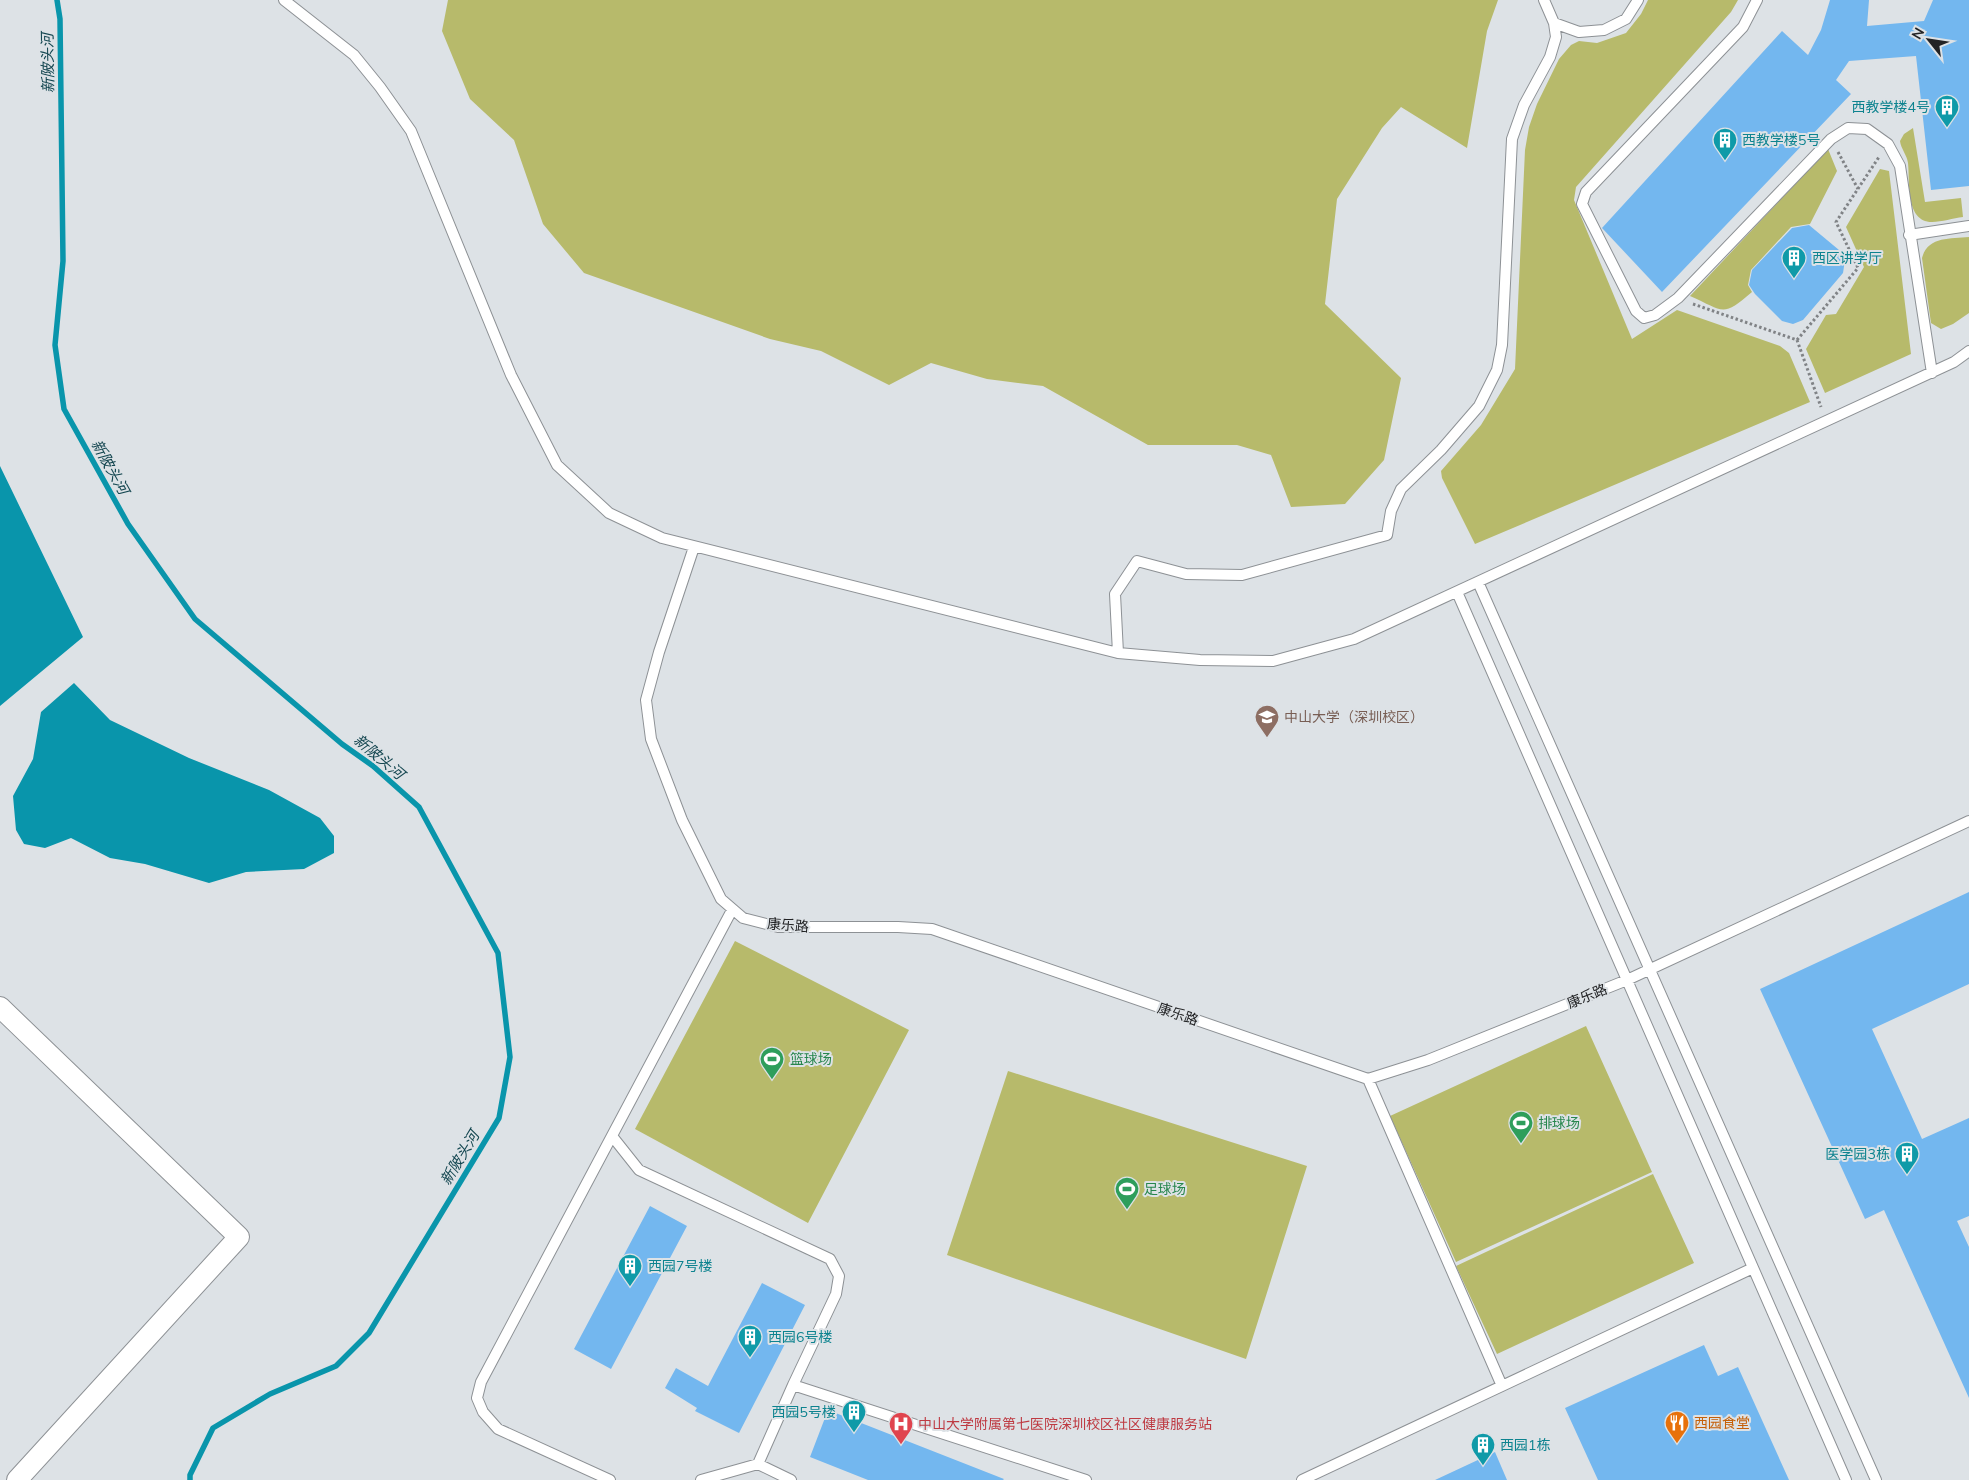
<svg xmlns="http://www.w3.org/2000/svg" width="1969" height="1480" viewBox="0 0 1969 1480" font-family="Mulish,'Noto Sans SC',sans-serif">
<rect width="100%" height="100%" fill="#dde2e6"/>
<path fill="#b7ba6b" d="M448 0H1498L1487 31 1467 148 1401 107 1382 128 1337 199 1325 304 1401 378 1384 460 1345 504 1291 507 1271 455 1237 445H1148L1043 386 987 379 931 363 889 385 821 351 770 339 584 273 543 224 514 140 470 99 442 31Z
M1648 0H1738L1731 12 1576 187 1574 200 1632 339 1677 310 1780 346 1789 353 1810 402 1475 544 1442 478 1441 471 1481 425 1515 369 1525 150 1529 127 1537 104 1559 59 1571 45 1579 41 1597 43 1626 33 1641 14Z
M1913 128 1925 202 1961 198 1963 217C1953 218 1942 222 1932 222 1905 222 1910 181 1908 163 1907 155 1901 149 1900 141L1904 134Z
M1828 149 1837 171 1810 224 1791 227 1751 270 1748 285 1752 292C1722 318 1724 311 1690 296Z
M1880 169 1889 171 1911 354 1825 393 1806 349 1826 315 1836 314 1864 267 1846 227Z
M1969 237V313L1953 324 1941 329 1931 323 1922 258C1928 236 1950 239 1969 237Z
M735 941 909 1030 808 1223 635 1129Z
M1586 1026 1652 1172 1456 1262 1390 1116Z
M1008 1071 1307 1166 1246 1359 947 1255Z
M1653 1174 1694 1263 1497 1354 1456 1266Z"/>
<path fill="#0995ab" d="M0 466 83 637 0 706Z
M74 683 110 720 189 758 269 790 320 818 334 836V853L304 869 246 872 209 883 145 864 110 858 71 838 45 848 24 844 16 830 13 796 33 759 41 712Z"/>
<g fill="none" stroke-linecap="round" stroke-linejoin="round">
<path stroke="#0995ab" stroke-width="5.5" d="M57 0 60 19 63 261 55 345 64 409 128 524 195 619 342 744 373 766 419 807 498 953 510 1057 499 1118 369 1333 336 1366 270 1394 213 1428 190 1475V1480"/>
</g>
<path fill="#73b7ef" d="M1830 0H1869L1867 26 1924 21 1933 0H1969V186L1931 190 1916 56 1849 61 1836 80 1851 94 1662 292 1602 228 1782 31 1808 55 1821 30Z
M1809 225 1839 250 1845 260 1843 273 1803 320 1793 324 1782 321 1755 294 1749 285 1752 270 1792 228Z
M1969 892V984L1872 1029 1922 1139 1969 1118V1216L1957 1221 1969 1247V1398L1884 1210 1865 1219 1760 989Z
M650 1206 687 1226 611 1369 574 1349Z
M762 1283 805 1305 739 1433 695 1411 697 1408 665 1388 676 1368 708 1386Z
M1704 1345 1718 1376 1738 1367 1789 1480H1598L1565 1408Z
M828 1410 1004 1479 1003 1480H868L810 1457Z
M1495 1452 1507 1480H1435Z"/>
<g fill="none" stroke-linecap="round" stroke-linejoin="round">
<defs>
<path id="service" d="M284 0 354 55 380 87 411 131 511 375 557 465 609 513 662 538 1118 653 1200 660 1273 661 1354 639 1954 362 1969 351
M1757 0 1743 27 1586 192 1582 204 1636 311 1644 318 1655 315 1678 298 1831 139 1848 128 1867 129 1888 144 1900 166 1932 373
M1554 23 1579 32 1604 30 1626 19 1638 0
M1909 235 1969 226
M694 547 659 652 646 700 651 739 682 820 721 899 743 918 778 927H898L932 929 1368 1079 1428 1060 1627 980 1969 821
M1478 582 1876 1480
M1457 592 1846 1480
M1118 653 1115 594 1137 561 1186 574 1242 575 1387 535 1391 511 1401 489 1441 450 1479 406 1497 370 1502 345 1512 139 1524 105 1550 57 1556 37 1554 23 1544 0
M1368 1079 1502 1386
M612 1136 639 1170 830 1259 839 1276 836 1294 793 1385 758 1464
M793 1385 1086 1480
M610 1480 498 1429 483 1412 477 1398 481 1382 732 910
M701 1480 758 1464 791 1480
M1302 1480 1753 1268"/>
<path id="minor" d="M0 1007 239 1237 17 1480"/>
</defs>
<use href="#service" stroke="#8d9195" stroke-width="12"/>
<use href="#minor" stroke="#8d9195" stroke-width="22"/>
<path stroke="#808386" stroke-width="3" stroke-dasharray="2.5 2.5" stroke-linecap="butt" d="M1838 152 1858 189
M1693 304 1797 340 1821 407
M1797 340 1858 268 1836 222 1879 157"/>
<use href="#service" stroke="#fff" stroke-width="10"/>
<use href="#minor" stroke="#fff" stroke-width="20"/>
</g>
<defs>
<symbol id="building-pin" viewBox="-11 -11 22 30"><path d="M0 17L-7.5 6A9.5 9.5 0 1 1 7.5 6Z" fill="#0f9aa8" stroke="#dde2e6"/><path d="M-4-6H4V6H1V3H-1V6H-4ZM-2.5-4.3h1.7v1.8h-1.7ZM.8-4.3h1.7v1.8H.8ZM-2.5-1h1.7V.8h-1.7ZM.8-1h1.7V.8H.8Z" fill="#fff"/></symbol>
<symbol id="university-pin" viewBox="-11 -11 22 30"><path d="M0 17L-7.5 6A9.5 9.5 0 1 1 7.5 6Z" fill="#8d6e63" stroke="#dde2e6"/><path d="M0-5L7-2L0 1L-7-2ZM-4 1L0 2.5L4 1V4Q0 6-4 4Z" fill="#fff"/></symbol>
<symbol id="stadium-pin" viewBox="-11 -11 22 30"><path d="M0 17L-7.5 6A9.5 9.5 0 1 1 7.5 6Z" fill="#2e9e5b" stroke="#dde2e6"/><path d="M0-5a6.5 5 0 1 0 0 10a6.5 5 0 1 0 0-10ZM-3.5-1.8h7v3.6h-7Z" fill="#fff"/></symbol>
<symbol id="restaurant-pin" viewBox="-11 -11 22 30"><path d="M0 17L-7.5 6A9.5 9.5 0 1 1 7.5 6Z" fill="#e8710a" stroke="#dde2e6"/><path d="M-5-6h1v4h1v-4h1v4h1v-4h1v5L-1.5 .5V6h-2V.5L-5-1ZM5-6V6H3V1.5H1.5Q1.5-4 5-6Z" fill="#fff"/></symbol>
<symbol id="hospital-pin" viewBox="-11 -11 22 30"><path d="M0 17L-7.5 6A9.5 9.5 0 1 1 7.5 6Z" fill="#e0444e" stroke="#dde2e6"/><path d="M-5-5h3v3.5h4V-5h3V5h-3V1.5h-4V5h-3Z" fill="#fff"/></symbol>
</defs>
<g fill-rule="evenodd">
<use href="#building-pin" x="1933" y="93" width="28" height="38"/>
<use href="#building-pin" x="1711" y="126" width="28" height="38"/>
<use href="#building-pin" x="1780" y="244" width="28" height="38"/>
<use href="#university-pin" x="1253" y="703" width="28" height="38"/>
<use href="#stadium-pin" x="758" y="1045" width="28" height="38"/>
<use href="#stadium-pin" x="1507" y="1109" width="28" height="38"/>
<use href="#building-pin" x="1893" y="1140" width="28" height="38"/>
<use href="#stadium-pin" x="1113" y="1175" width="28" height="38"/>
<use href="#building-pin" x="616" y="1252" width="28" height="38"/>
<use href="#building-pin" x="736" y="1323" width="28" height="38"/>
<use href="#building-pin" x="840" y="1398" width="28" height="38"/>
<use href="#restaurant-pin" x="1663" y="1409" width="28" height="38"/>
<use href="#hospital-pin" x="887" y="1410" width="28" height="38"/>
<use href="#building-pin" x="1469" y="1431" width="28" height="38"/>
</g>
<g text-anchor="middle" stroke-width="4" stroke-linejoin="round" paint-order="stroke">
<g font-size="14" fill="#0d838f" stroke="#dde2e6" text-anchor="start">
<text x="1930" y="112" text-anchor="end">西教学楼4号</text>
<text x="1742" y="145">西教学楼5号</text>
<text x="1812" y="263">西区讲学厅</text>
<text x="1890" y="1159" text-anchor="end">医学园3栋</text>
<text x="648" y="1271">西园7号楼</text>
<text x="768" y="1342">西园6号楼</text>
<text x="836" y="1417" text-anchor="end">西园5号楼</text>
<text x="1500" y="1450">西园1栋</text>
</g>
<g font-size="14" fill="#785e54" stroke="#dde2e6" text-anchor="start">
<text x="1284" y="722">中山大学（深圳校区）</text>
</g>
<g font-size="14" fill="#222325" stroke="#dde2e6">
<text transform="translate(788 925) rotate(5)" y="5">康乐路</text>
<text transform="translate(1587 996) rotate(-22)" y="5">康乐路</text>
<text transform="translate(1178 1014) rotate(19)" y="5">康乐路</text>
</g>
<g font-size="14" fill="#27864d" stroke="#dde2e6" text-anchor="start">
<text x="790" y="1064">篮球场</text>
<text x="1538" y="1128">排球场</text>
<text x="1144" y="1194">足球场</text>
</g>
<g font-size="14" fill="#c56008" stroke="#dde2e6" text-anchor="start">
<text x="1694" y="1428">西园食堂</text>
</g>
<g font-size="14" fill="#be3a42" stroke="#dde2e6" text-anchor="start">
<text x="918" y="1429">中山大学附属第七医院深圳校区社区健康服务站</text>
</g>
<g font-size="15" font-style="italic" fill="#154751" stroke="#dde2e6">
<text transform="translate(48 63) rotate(-91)" y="5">新陂头河</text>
<text transform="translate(110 467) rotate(61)" y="5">新陂头河</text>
<text transform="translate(379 757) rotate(40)" y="5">新陂头河</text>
<text transform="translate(460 1158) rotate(-59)" y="5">新陂头河</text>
</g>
</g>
<g transform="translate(1929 40) rotate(300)" stroke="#dde2e6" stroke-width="4" paint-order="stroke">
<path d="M0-4L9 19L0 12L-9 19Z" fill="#222325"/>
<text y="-8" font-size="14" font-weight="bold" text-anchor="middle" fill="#222325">N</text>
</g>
</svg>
